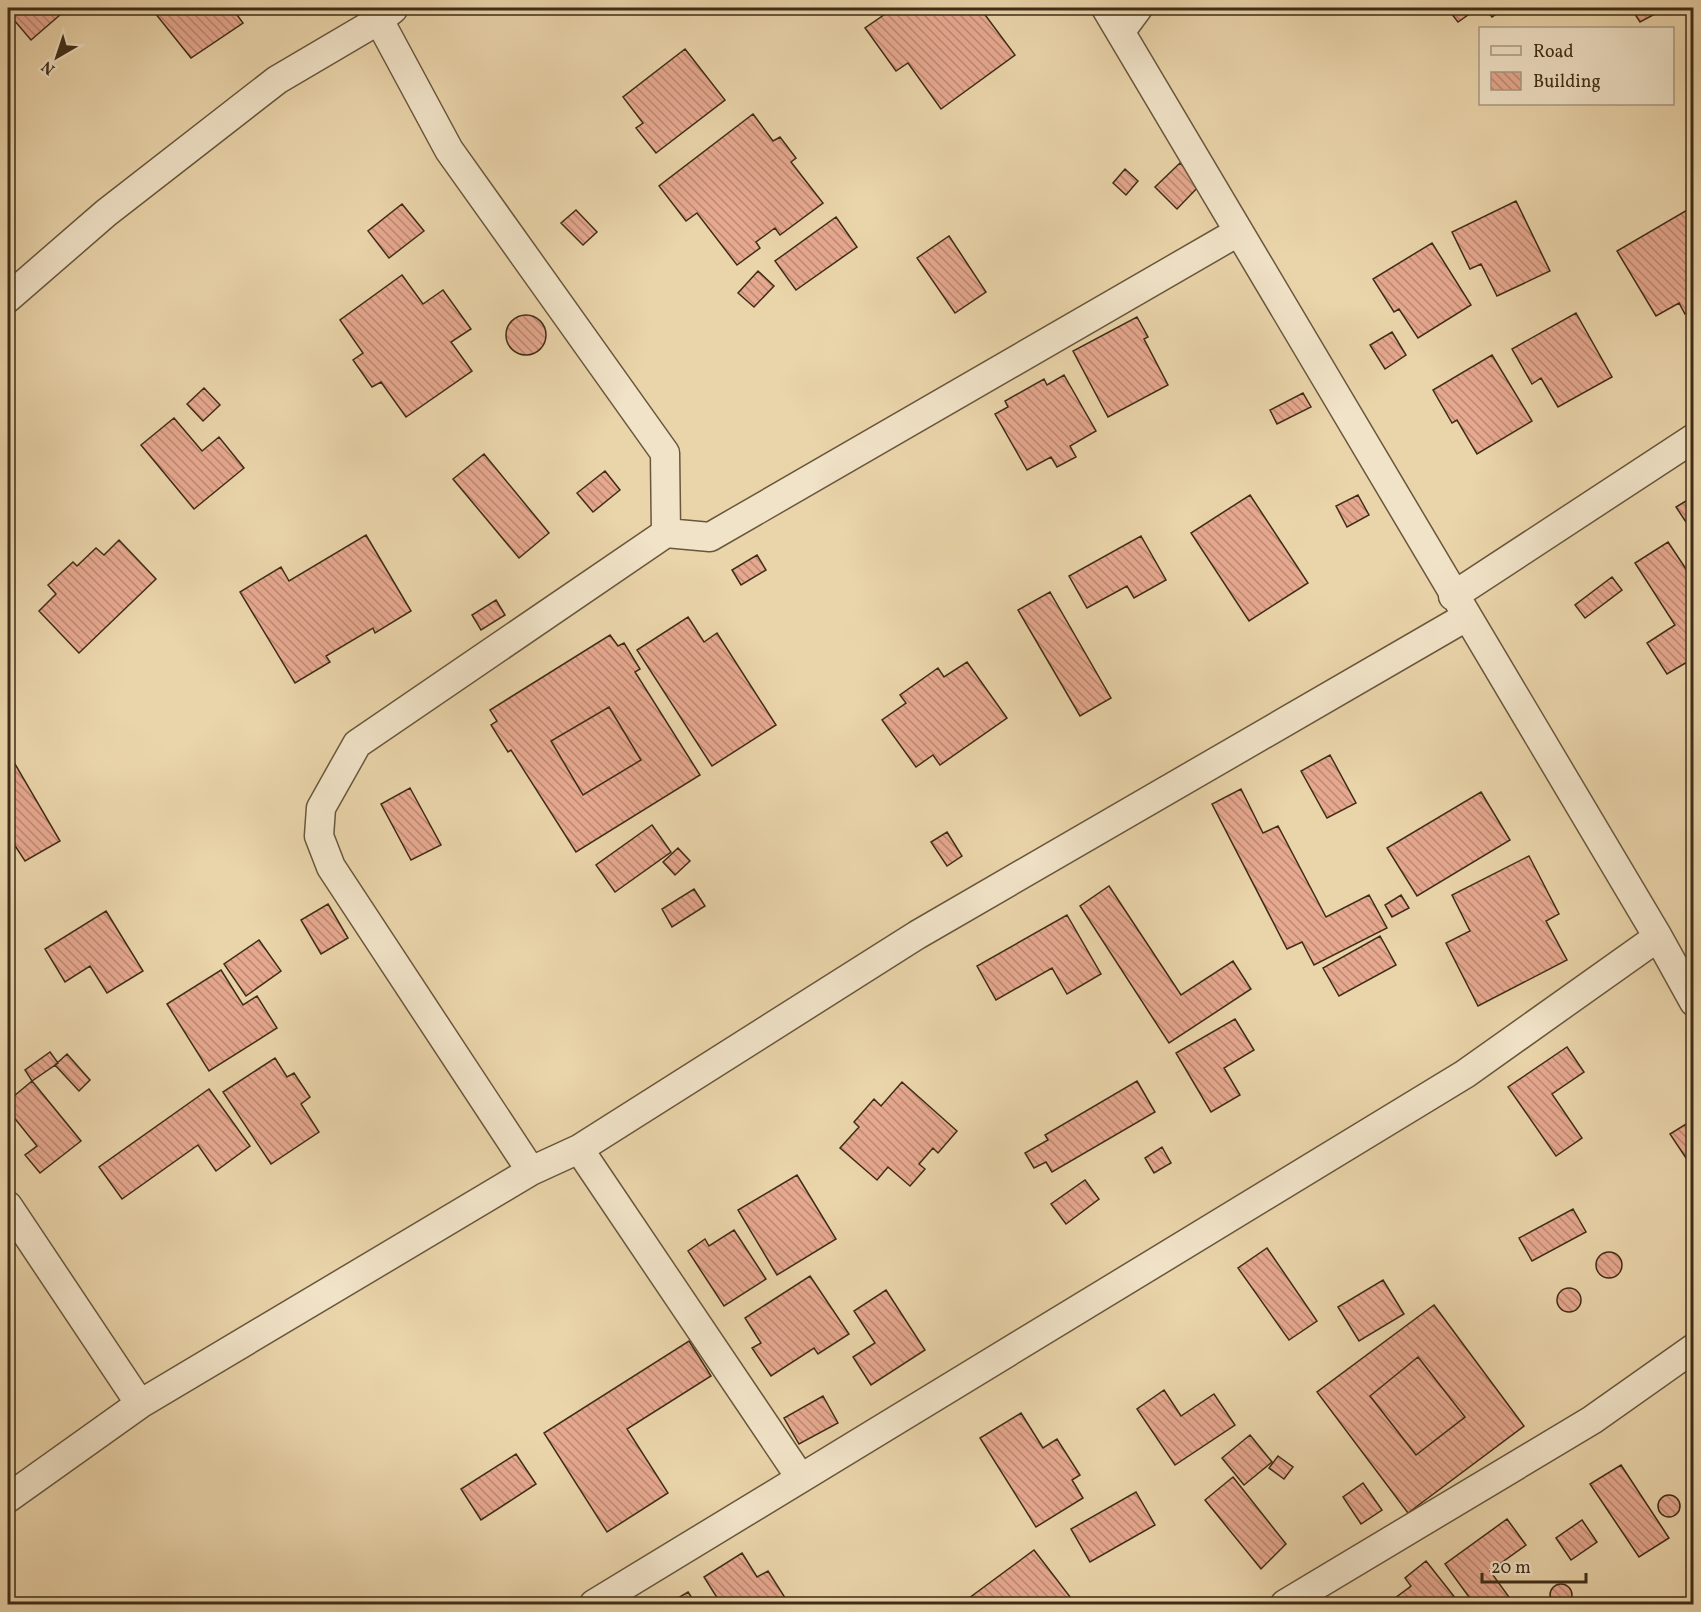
<svg xmlns="http://www.w3.org/2000/svg" width="1701" height="1612" viewBox="0 0 1701 1612" font-family="Vollkorn,serif">
<defs>
<pattern id="building-back-hatch" width="6" height="6" patternUnits="userSpaceOnUse" patternTransform="scale(1.5)"><rect width="6" height="6" fill="#e6a88f"/><path d="M-1 5l2 2M0 0l6 6M5-1l2 2" fill="none" stroke="#bc8974"/></pattern>
</defs>
<rect width="100%" height="100%" fill="#ead4aa"/>
<filter id="stains"><feTurbulence type="fractalNoise" baseFrequency=".00333" numOctaves="4"/><feColorMatrix values="0 0 0 0 .2 0 0 0 0 .09 0 0 0 0 .02 0 0 0 .5 -.17"/></filter>
<radialGradient id="worn" r=".72"><stop offset=".6" stop-color="#630" stop-opacity="0"/><stop offset="1" stop-color="#630" stop-opacity=".3"/></radialGradient>
<path fill="url(#building-back-hatch)" stroke="#3e2d17" stroke-width="1.5" fill-rule="evenodd" d="M8 8H68L31 40 8 13Z
M151 8H232L243 23 191 58Z
M894 8H980L1015 55 941 109 908 63 896 71 865 28Z
M1447 8H1478L1458 22Z
M1485 8H1505L1492 17Z
M1631 8H1666L1640 22Z
M685 49 725 100 656 153 636 128 643 123 623 97Z
M753 114 773 141 780 137 796 158 791 162 823 203 780 235 775 228 756 242 760 248 737 265 697 213 686 221 659 186Z
M1180 163 1201 184 1177 209 1155 187Z
M1125 169 1138 181 1126 195 1113 183Z
M1516 201 1550 271 1497 296 1481 264 1470 269 1452 232Z
M402 204 424 231 389 258 368 231Z
M1694 206V309L1685 314 1679 303 1656 316 1617 251Z
M576 210 597 232 583 245 561 223Z
M836 217 857 247 796 290 775 261Z
M949 236 986 292 955 313 917 258Z
M1432 243 1471 305 1418 338 1399 309 1394 312 1373 279Z
M758 271 774 286 754 307 738 293Z
M402 275 423 304 443 290 471 329 451 342 472 371 406 417 381 382 372 387 353 360 363 353 340 320Z
M1576 313 1612 377 1558 407 1541 378 1532 384 1512 349Z
M506 335a20 20 0 1 1 40 0a20 20 0 1 1-40 0Z
M1137 317 1148 337 1144 339 1168 385 1108 417 1073 351Z
M1392 332 1406 355 1385 369 1370 345Z
M1492 355 1532 421 1477 454 1457 420 1452 423 1433 390Z
M1064 375 1096 431 1070 446 1076 457 1057 467 1051 457 1027 470 995 414 1008 407 1005 401 1044 379 1047 385Z
M204 388 220 405 203 421 187 404Z
M1303 393 1311 407 1277 424 1270 410Z
M174 418 202 451 219 437 244 468 194 509 141 445Z
M484 454 549 533 519 558 453 479Z
M605 471 620 490 593 512 577 493Z
M1250 495 1308 583 1249 621 1191 533Z
M1358 495 1369 515 1347 527 1336 506Z
M1694 496V534L1676 507Z
M366 535 411 611 375 633 373 628 326 656 330 662 295 683 240 592 281 567 289 581Z
M1141 536 1166 580 1134 598 1127 586 1087 608 1069 576Z
M119 540 156 579 79 653 39 611 56 594 48 585 73 562 77 566 96 548 104 555Z
M1668 542 1694 581V658L1667 674 1647 643 1675 625 1635 563Z
M757 555 766 570 741 585 732 570Z
M1612 577 1622 590 1585 618 1575 605Z
M1050 592 1111 698 1080 716 1018 610Z
M496 600 505 615 481 630 472 615Z
M688 617 704 642 717 633 776 725 712 766 637 650Z
M610 635 618 646 624 643 640 669 635 672 700 775 576 852 511 750 508 752 491 725 497 721 490 710ZM609 707 641 760 583 795 551 741Z
M967 662 1007 718 940 765 933 755 916 767 882 720 906 703 900 695 938 668 944 677Z
M609 707 641 760 583 795 551 741Z
M8 752 60 841 25 861 8 835Z
M1330 755 1356 803 1327 818 1301 771Z
M410 788 441 845 411 860 381 804Z
M1241 789 1263 833 1278 826 1326 917 1369 895 1387 928 1314 965 1302 942 1287 949 1212 804Z
M1481 792 1510 840 1417 896 1387 848Z
M652 825 671 852 615 892 596 865Z
M947 832 962 856 947 866 931 842Z
M678 848 690 861 675 875 663 862Z
M1529 856 1559 914 1546 921 1567 960 1478 1006 1446 943 1470 931 1452 895Z
M1109 886 1181 995 1233 961 1251 989 1169 1043 1080 906Z
M694 889 705 906 672 927 662 909Z
M1401 895 1409 908 1392 917 1385 905Z
M328 904 348 938 321 954 301 920Z
M106 911 143 971 107 993 90 966 65 982 45 949Z
M1067 915 1101 974 1067 994 1052 968 996 1000 977 966Z
M1380 936 1396 965 1339 996 1323 968Z
M259 940 281 971 246 996 224 964Z
M221 970 243 1005 257 996 277 1028 209 1071 167 1004Z
M1235 1019 1254 1050 1224 1068 1240 1095 1211 1112 1176 1053Z
M1567 1047 1584 1072 1552 1094 1582 1138 1556 1156 1508 1087Z
M50 1052 58 1063 32 1081 25 1070Z
M67 1054 90 1080 79 1091 55 1065Z
M275 1058 287 1077 294 1073 310 1097 301 1104 319 1132 271 1164 223 1092Z
M32 1081 81 1141 40 1173 25 1155 37 1146 8 1110V1101Z
M1137 1081 1155 1112 1052 1172 1046 1162 1034 1168 1025 1153 1048 1140 1045 1135Z
M902 1082 957 1131 938 1153 933 1148 919 1164 925 1169 910 1186 888 1167 877 1180 840 1148 859 1127 854 1122 874 1099 881 1106Z
M209 1089 250 1146 216 1171 198 1145 122 1199 99 1167Z
M1694 1119V1170L1670 1134Z
M1162 1147 1171 1163 1154 1173 1145 1158Z
M797 1175 836 1239 777 1275 738 1210Z
M1085 1180 1099 1199 1066 1224 1051 1204Z
M1573 1209 1586 1232 1532 1261 1519 1238Z
M734 1230 766 1279 724 1306 688 1251 705 1239 709 1246Z
M1267 1248 1317 1321 1289 1340 1238 1268Z
M1596 1265a13 13 0 1 1 26 0a13 13 0 1 1-26 0Z
M810 1276 849 1334 818 1354 814 1348 771 1376 752 1348 761 1343 745 1318Z
M1383 1280 1404 1314 1359 1341 1338 1307Z
M1557 1300a12 12 0 1 1 24 0a12 12 0 1 1-24 0Z
M886 1290 925 1350 871 1385 853 1357 875 1343 854 1311Z
M1434 1305 1524 1426 1408 1513 1317 1392ZM1418 1357 1465 1417 1416 1455 1370 1396Z
M689 1341 711 1376 627 1429 668 1493 607 1532 544 1433Z
M1418 1357 1465 1417 1416 1455 1370 1396Z
M1164 1390 1181 1416 1214 1394 1235 1425 1175 1465 1137 1409Z
M823 1396 838 1423 799 1444 784 1418Z
M1021 1413 1043 1448 1057 1439 1080 1475 1072 1480 1083 1498 1036 1527 980 1438Z
M1250 1435 1272 1462 1244 1485 1222 1458Z
M516 1454 536 1484 481 1520 461 1489Z
M1278 1456 1293 1467 1284 1479 1269 1468Z
M1621 1465 1669 1538 1639 1557 1590 1484Z
M1233 1477 1286 1544 1261 1569 1205 1500Z
M1363 1483 1382 1510 1361 1524 1343 1497Z
M1136 1492 1155 1525 1090 1562 1071 1529Z
M1658 1506a11 11 0 1 1 22 0a11 11 0 1 1-22 0Z
M1507 1519 1526 1545 1490 1571 1514 1604H1474L1445 1564Z
M1582 1520 1597 1542 1571 1560 1556 1538Z
M1034 1550 1074 1602 1071 1604H961Z
M742 1553 757 1577 768 1571 789 1604H721L704 1577Z
M1426 1561 1460 1604H1387L1411 1586 1405 1578Z
M1550 1595a11 11 0 1 1 22 0a11 11 0 1 1-22 0Z
M688 1592 696 1604H668Z
M1533 1598 1540 1599 1545 1604H1525Z"/>
<g fill="none" stroke-linecap="round" stroke-linejoin="round">
<defs>
<path id="minor" d="M1106 8 1658 937 1694 1002
M379 20 449 150 665 453 666 533
M1121 31 1138 8
M8 298 106 213 277 80 379 20 393 9
M1453 596 1694 438
M579 1149 800 1477
M531 1171 331 867 319 836 321 808 357 744 666 533 710 537 1238 232
M8 1206 140 1404
M8 1498 140 1404 531 1171 579 1149 917 935 1466 617
M594 1604 1465 1074 1658 937
M1285 1604 1592 1420 1694 1348"/>
</defs>
<use href="#minor" stroke="#69573c" stroke-width="31"/>
<use href="#minor" stroke="#f1e3c8" stroke-width="28"/>
</g>
<rect width="1701" height="1612" fill="none" stroke="#ead4aa" stroke-width="30"/>
<rect x="9" y="9" width="1683" height="1594" fill="none" stroke="#3e2d17" stroke-width="3"/>
<rect x="15" y="15" width="1671" height="1582" fill="none" stroke="#3e2d17" stroke-width="1.5"/>
<rect x="1479" y="27" width="195" height="78" fill="#f1e3c8" stroke="#a99a81" stroke-width="1.5"/>
<rect x="1491" y="46" width="30" height="9" fill="#f1e3c8" stroke="#a99a81" stroke-width="1.5"/>
<text x="1533" y="57" font-size="18" fill="#3e2d17">Road</text>
<rect x="1491" y="72" width="30" height="18" fill="url(#building-back-hatch)" stroke="#a99a81" stroke-width="1.5"/>
<text x="1533" y="87" font-size="18" fill="#3e2d17">Building</text>
<g transform="translate(57 57) rotate(219)" stroke="#f1e3c8" stroke-width="4.5" paint-order="stroke">
<path d="M0-4.5L10 22L0 15L-10 22Z" fill="#3e2d17"/>
<text y="-9" font-size="16" font-weight="bold" text-anchor="middle" fill="#3e2d17">N</text>
</g>
<path d="M1482 1573v9h104v-9" fill="none" stroke="#3e2d17" stroke-width="3"/>
<text x="1491" y="1573" font-size="18" fill="#3e2d17" stroke="#f1e3c8" stroke-width="4.5" paint-order="stroke">20 m</text>
<rect width="100%" height="100%" filter="url(#stains)"/>
<rect width="100%" height="100%" fill="url(#worn)"/>
</svg>
